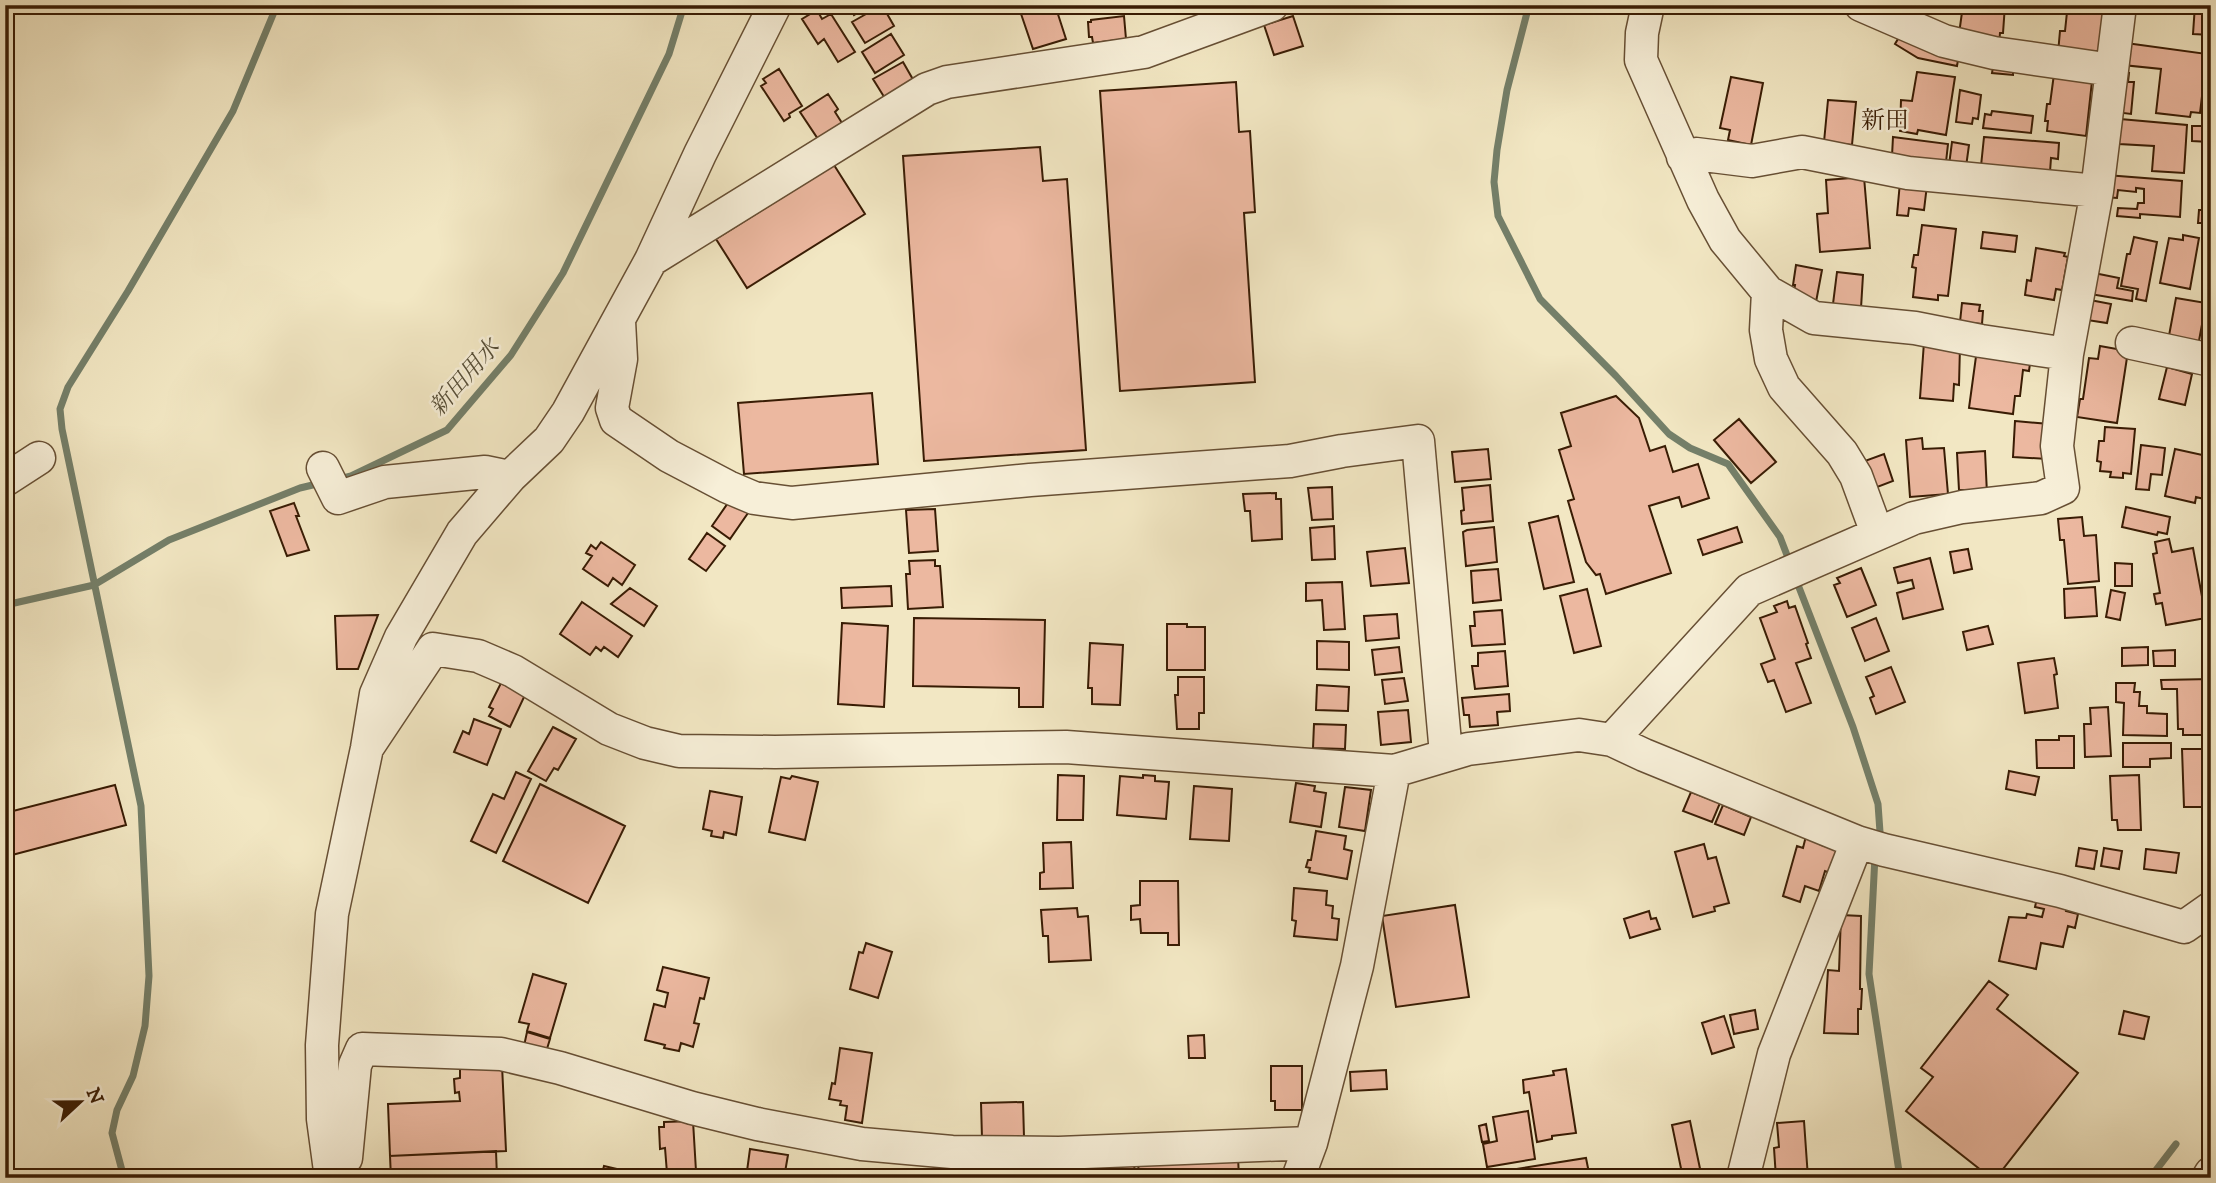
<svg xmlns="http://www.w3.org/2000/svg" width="2216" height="1183" viewBox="0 0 2216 1183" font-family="'IM FELL DW Pica','Noto Serif JP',serif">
<rect width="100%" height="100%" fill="#f2e7c3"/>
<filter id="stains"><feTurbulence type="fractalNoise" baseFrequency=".00286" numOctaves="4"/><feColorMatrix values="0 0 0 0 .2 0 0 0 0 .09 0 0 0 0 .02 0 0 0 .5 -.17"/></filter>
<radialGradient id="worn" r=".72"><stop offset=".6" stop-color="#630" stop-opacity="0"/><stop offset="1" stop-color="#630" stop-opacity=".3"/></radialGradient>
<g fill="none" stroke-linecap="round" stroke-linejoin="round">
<path stroke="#747f69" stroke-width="7" d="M1529 5 1507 90 1497 150 1494 182 1498 216 1540 299 1616 376 1669 434 1690 448 1728 464 1780 537 1790 563
M336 480 351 476 447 430 511 355 563 273 669 54 684 5
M1795 577 1853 727 1878 804 1880 832 1878 841
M10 604 94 585 169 540 300 488 321 483
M1875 856 1869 974 1900 1178
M2206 1103 2211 1098
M124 1178 112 1133 117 1110 133 1076 145 1026 149 976 141 806 62 429 60 409 68 387 128 291 233 111 277 5
M2150 1178 2176 1144"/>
</g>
<path fill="#ecb8a0" stroke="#391c04" stroke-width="2" d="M849 5H870L854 15Z
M882 5 894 26 865 43 852 22Z
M1018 5H1055L1066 39 1033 49Z
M1963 5H2005L2003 33H2000L1999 44 1959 34Z
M2060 5H2110L2100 58 2058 53 2060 31H2065L2067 12 2060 11Z
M2195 5H2211V35L2193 34Z
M817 10 822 19 831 14 855 52 838 62 824 39 818 44 802 19Z
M1124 16 1126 39 1093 43 1092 37H1089L1088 22H1091V20Z
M1293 16 1303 46 1274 55 1264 25Z
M891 34 904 55 875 73 862 52Z
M1901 34 1959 54 1957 66 1918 58 1895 44Z
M2126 43 2207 54 2200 113 2191 112 2190 117 2156 113 2161 69 2123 65Z
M2210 54H2211V98L2205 97Z
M1994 61 2013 71V75L1992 73Z
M903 62 915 83 886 100 873 79Z
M779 69 802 106 789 114 790 117 784 121 761 86 766 83 763 79Z
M1917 72 1955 77 1946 135 1918 130 1917 134 1900 131 1901 100 1912 101Z
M2120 72 2129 73 2128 82H2134L2131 114 2115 112Z
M2054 74 2092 81 2086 136 2047 131 2048 121H2045L2047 104H2050Z
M1731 77 1763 83 1751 145 1728 140 1730 130 1720 128Z
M1236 82 1239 132 1250 131 1255 212 1244 213 1255 382 1120 391 1100 91Z
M1960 90 1981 95 1978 119 1973 118 1972 124 1956 122Z
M828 94 838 109 835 112 842 123 818 139 800 112Z
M1828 100 1856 102 1852 145 1824 142Z
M1992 111 2033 116 2031 133 1983 128 1985 114 1991 115Z
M2120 119 2187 125 2184 173 2152 171 2154 146 2119 144Z
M2192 126H2210L2209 142 2192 141Z
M1893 137 1948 144 1946 162 1892 156Z
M1984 137 2059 143 2058 159 2051 158 2050 172 1981 166Z
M1952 142 1969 145 1966 167 1949 165Z
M1040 147 1043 181 1067 179 1086 450 924 461 903 156Z
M834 165 865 214 747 288 716 239Z
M2106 175 2182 181 2180 217 2140 214V218L2117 216 2118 208 2137 209 2138 203H2144V189L2136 188V192L2118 190 2117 198 2105 197Z
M1864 177 1870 248 1820 252 1817 214 1828 213 1826 180Z
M1900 182 1927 185 1924 210 1909 208 1908 216 1897 215Z
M2199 210H2211V223H2198Z
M1922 225 1956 229 1948 296 1938 295V300L1913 297 1916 268 1912 267 1914 255H1918Z
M1983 232 2017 236 2015 252 1981 248Z
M2183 235 2199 238 2190 289 2160 283 2169 238 2183 240Z
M2134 237 2157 242 2146 301 2136 299 2138 289 2121 286 2127 254H2130Z
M2036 248 2065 253 2064 256 2068 257 2062 290 2056 289 2054 300 2025 295 2027 280 2031 281Z
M1796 265 1822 270 1816 302 1793 297 1795 285H1793Z
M1837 272 1863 275 1861 308 1833 304Z
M2094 273 2119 278 2117 288 2133 291 2132 301 2090 294Z
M2176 298 2206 303 2198 346 2168 341Z
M2090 300 2111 304 2107 323 2087 320Z
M1962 303 1980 305 1979 311H1983L1982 324 1960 322Z
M2210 312H2211V344L2204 343Z
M1924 342 1960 346 1959 385 1954 384 1953 401 1920 398Z
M2100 346 2128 351 2117 423 2077 417 2080 399H2083L2089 358 2098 359Z
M1977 349 2031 356 2029 371 2023 370 2020 396H2015L2013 414 1969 408Z
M2167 367 2192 374 2185 405 2159 399Z
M872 393 878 464 744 474 738 403Z
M1616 396 1639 418 1650 451 1665 446 1673 472 1698 464 1709 498 1682 507 1679 497 1649 506 1671 573 1606 594 1600 574 1596 575 1586 562 1568 501 1574 499 1559 450 1571 446 1561 413Z
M1739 419 1776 462 1751 483 1714 440Z
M2015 421 2049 424 2047 459 2013 457Z
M2105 427 2135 429 2131 474 2123 473V478L2110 477 2111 472 2100 471 2101 462 2097 461 2099 441H2104Z
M1922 438 1923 449 1944 448 1948 494 1910 497 1906 440Z
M2141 445 2165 448 2162 475 2151 474 2149 490 2136 489Z
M1488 449 1491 479 1455 482 1452 452Z
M2175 449 2207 456 2205 464 2211 465V470L2204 499 2196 497 2195 503 2165 496Z
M1985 451 1987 494 1965 495V490H1959L1957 453Z
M1884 454 1893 481 1872 489 1862 462Z
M1490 485 1493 521 1462 524 1461 511 1464 510 1462 488Z
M1332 487 1333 519 1312 520 1308 488Z
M1276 493V499H1281L1282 539 1252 541 1250 511H1245L1243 494Z
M730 500 748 513 730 539 712 526Z
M294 503 299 516H296L309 550 287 556 270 511Z
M2126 507 2170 517 2167 534 2158 532 2157 535 2122 527Z
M935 509 938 551 909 553 906 510Z
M1558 516 1574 582 1544 589 1529 523Z
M2082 517 2084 536 2096 535 2099 581 2068 584 2064 540H2060L2058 519Z
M1334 526 1335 559 1312 560 1310 528Z
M1494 527 1497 562 1466 566 1463 532 1467 530Z
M1737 527 1742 542 1703 555 1698 540Z
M707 533 725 546 706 571 689 559Z
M2169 539 2172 552 2193 548 2206 618 2166 625 2162 603 2156 604 2154 594 2160 593 2153 554 2157 553 2155 542Z
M601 542 635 565 622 585 613 578 608 586 583 569 592 556 586 553 591 545 596 549Z
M1405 548 1409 583 1371 586 1367 552Z
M1968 549 1972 569 1954 573 1950 552Z
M1930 558 1943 609 1903 619 1897 593 1914 588 1912 580 1898 583 1894 568Z
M935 560V566H940L943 607 908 609 906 574H910L909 561Z
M2115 563 2132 564V586H2115Z
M1861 568 1876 605 1847 617 1834 585 1840 583 1837 578Z
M1498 569 1501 600 1473 603 1471 571Z
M1342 582 1345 629 1324 630 1322 600 1306 601V583Z
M891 586 892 606 842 608 841 588Z
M2095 587 2097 616 2065 618 2064 589Z
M630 588 657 606 644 626 611 604Z
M1587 589 1601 646 1574 653 1560 596Z
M2111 590 2125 593 2120 620 2106 617Z
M1787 601 1789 608 1795 606 1808 643 1806 644 1811 658 1796 663 1811 703 1786 712 1774 680 1768 682 1761 664 1775 659 1760 618 1777 612 1774 606Z
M582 602 632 636 618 657 604 647 601 651 596 647 590 655 560 634Z
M1502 610 1505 644 1472 646 1470 626H1475L1474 612Z
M1397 614 1399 638 1366 641 1364 616Z
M378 615 358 669H337L335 616Z
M914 618 1045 620 1043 707H1019V688L913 686Z
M1876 618 1889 651 1865 661 1852 628Z
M842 623 888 626 884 707 838 704Z
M1167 624H1187V627H1205V670H1167Z
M1988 626 1993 644 1967 650 1963 632Z
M1317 641 1349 642V670L1317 669Z
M1090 643 1123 645 1120 705 1092 704V688H1088Z
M1399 647 1402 672 1375 675 1372 650Z
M2148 647V665L2122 666V648Z
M2175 650V666H2154L2153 651Z
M1505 651 1508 686 1475 689 1472 666H1478V653Z
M2054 658 2057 674 2054 675 2058 708 2025 713 2018 663Z
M1891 667 1905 702 1876 714 1870 698 1874 696 1866 677Z
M1178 677H1204V713H1199V729H1177L1175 695H1178Z
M1404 678 1408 701 1385 704 1382 680Z
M2211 679V735H2183V729H2178L2177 689H2162L2161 680Z
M501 683 525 695 510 727 489 716 493 709 489 707Z
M2116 683H2135L2134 692H2140L2139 706H2147V713L2167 714V736L2123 735 2124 703 2116 702Z
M1317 685 1349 687 1348 711 1316 710Z
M1509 694 1510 711 1497 712 1498 725 1470 727 1469 715H1464L1462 698Z
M2108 707 2111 756 2085 757 2084 724H2091L2090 708Z
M1408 710 1411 742 1381 745 1378 712Z
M474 719 501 729 487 765 454 752 463 731 469 734Z
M1314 724 1346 725 1345 749 1313 748Z
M553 727 576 739 558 770 554 768 546 781 528 771Z
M2059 736H2074V768H2037L2036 740H2059Z
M2123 743H2171V758L2150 759V767H2123Z
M2182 749H2211V807H2184Z
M2009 771 2039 777 2035 795 2006 789Z
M516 772 531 779 496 853 471 841 493 794 504 799Z
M1058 775 1084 776 1083 820H1057Z
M1143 775 1155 776V781L1169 782 1166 819 1117 815 1120 776 1143 778Z
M2139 775 2141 830H2118L2117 820H2112L2110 776Z
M792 776 818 782 805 840 769 832 781 777 790 779Z
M1296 783 1315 786 1314 791 1326 793 1321 827 1290 822Z
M540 784 625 826 588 903 503 861Z
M115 785 126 825 12 855 5 827V813Z
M1194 786 1232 789 1229 841 1190 839Z
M1345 787 1371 790 1365 831 1339 827Z
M710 791 742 797 736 835 724 832 723 838 711 836 712 831 703 829Z
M1691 792 1720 803 1712 822 1683 811Z
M1723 805 1751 817 1744 835 1715 824Z
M1316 831 1346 836 1344 849 1352 851 1347 879 1309 872 1310 868 1306 867 1308 860H1311Z
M1806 836 1823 841 1821 845 1840 851 1833 874 1825 871 1819 891 1805 886 1800 902 1783 896 1797 846 1803 848Z
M1071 842 1073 888 1040 889V873L1044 872 1043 843Z
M1704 844 1708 859 1716 857 1729 903 1714 907 1715 911 1693 917 1675 852Z
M2079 848 2097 851 2094 869 2076 866Z
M2104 848 2122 851 2119 869 2101 866Z
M2146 849 2179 853 2176 873 2144 869Z
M1140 881H1178L1179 945H1168V933H1141L1140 919 1131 920V906L1140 905Z
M1294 888 1327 891 1326 905 1333 906 1332 918 1339 919 1337 940 1294 936 1296 921 1292 920Z
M2037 898 2067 905 2066 911 2078 914 2075 928 2068 926 2063 947 2041 943 2036 969 1999 961 2009 917 2026 918 2027 914 2042 917 2044 909 2035 907Z
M1455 905 1469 997 1396 1007 1382 916Z
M1077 908 1078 917 1088 916 1091 960 1049 962 1048 936H1043L1041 910Z
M1649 911 1651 919 1656 918 1660 929 1630 938 1624 919Z
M1841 915 1861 916 1860 989H1862L1861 1009H1858V1034L1824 1033 1828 970 1839 971Z
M866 943 892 952 878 998 850 989 859 952 863 953Z
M663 967 709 978 704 999 700 998 694 1023 699 1024 693 1047 681 1043 679 1051 664 1048 665 1045 645 1040 654 1004 665 1007 668 993 657 990Z
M533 974 566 984 550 1038 527 1031 529 1024 519 1022Z
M1989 981 2008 995 1997 1009 2078 1073 1996 1178H1991L1906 1111 1933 1077 1921 1068Z
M1755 1010 1758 1029 1734 1034 1730 1015Z
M2124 1011 2149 1017 2144 1039 2119 1034Z
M1724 1016 1734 1047 1712 1054 1702 1023Z
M527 1032 550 1039 546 1052 524 1046Z
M1204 1035 1205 1058H1189L1188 1036Z
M840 1048 872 1053 862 1123 845 1120 847 1106 840 1105 841 1101 829 1099 832 1083 835 1084Z
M502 1065 506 1151 390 1156 388 1104 460 1101 459 1092 455 1093 454 1079 460 1078V1067Z
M1271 1066H1302V1110H1275V1101H1271Z
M1566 1069 1576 1133 1552 1136V1139L1537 1142 1529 1092 1524 1093 1523 1080 1554 1075 1553 1071Z
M1386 1070 1387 1089 1351 1091 1350 1072Z
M1023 1102 1024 1137 982 1138 981 1103Z
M1528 1111 1535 1159 1487 1167 1483 1144 1497 1141 1493 1117Z
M693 1121 696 1171 667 1173 665 1148 660 1149 659 1127H664V1122Z
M1690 1121 1702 1178H1683L1672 1125Z
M1804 1121 1808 1178H1776L1774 1148 1779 1147 1777 1123Z
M1486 1124 1489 1141 1482 1142 1479 1126Z
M750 1149 788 1155 784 1178H749L750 1172 747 1171Z
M496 1151 497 1178H391L390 1156Z
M1238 1157 1239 1178H1139L1138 1161Z
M1586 1158 1590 1178H1498L1497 1172Z
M1134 1162 1135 1178H1107L1106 1164Z
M604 1166 630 1172 629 1178H601Z"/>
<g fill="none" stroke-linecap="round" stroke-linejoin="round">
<defs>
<path id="minor" d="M1648 5 1642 33 1641 60 1703 200 1725 240 1768 292 1766 330 1771 359 1784 387 1842 453 1856 476 1877 533
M1861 5 1944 41 1994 53 2112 70
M1683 157 1696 154 1752 161 1802 152 1908 173 2097 191
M651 260 927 89 947 82 1144 52 1272 5
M1768 292 1814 318 1915 328 1981 341 2067 354
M619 321 621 359 612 408 616 420 669 456 728 487 754 498 792 503 1030 480 1290 461 1342 451 1418 441 1446 754
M2132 343 2211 360
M323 468 338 498 385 482 485 472 510 477
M5 480 39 458
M1612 740 1749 590 1914 518 1962 507 2041 498 2063 488 2057 446 2067 354 2097 191 2120 5
M367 748 433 649 478 656 513 671 609 729 645 743 679 751 775 752 1066 747 1394 771 1468 749 1579 735 1612 740 1644 755 1857 842 1884 850 2060 891 2184 927 2211 908
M329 1171 346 1158 355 1065 362 1049 501 1054 560 1068 692 1108 757 1124 862 1144 952 1152 1059 1153 1311 1143
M331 1178 323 1119 322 1045 332 914 367 748 376 694 401 637 462 533 510 477 549 440 568 412 651 260 700 154 775 5
M1298 1178 1311 1143 1357 966 1394 771
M1743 1178 1774 1054 1857 842
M2208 1178 2211 1173"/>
</defs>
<use href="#minor" stroke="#674f34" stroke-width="35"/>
<use href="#minor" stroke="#f7efd8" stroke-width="32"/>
</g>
<g text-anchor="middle" stroke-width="5" stroke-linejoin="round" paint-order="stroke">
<g font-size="23" font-style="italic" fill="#574e37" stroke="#f7efd8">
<text transform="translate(464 377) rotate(-49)" y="8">新田用水</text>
</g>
<g font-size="24" fill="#391c04" stroke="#f7efd8">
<text x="1885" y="128">新田</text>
</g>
</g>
<rect width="2216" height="1183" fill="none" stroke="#f2e7c3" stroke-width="28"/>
<rect x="7" y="7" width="2202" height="1169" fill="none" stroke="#391c04" stroke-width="3.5"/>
<rect x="14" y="14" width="2188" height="1155" fill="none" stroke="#391c04" stroke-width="2"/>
<g transform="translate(80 1102) rotate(68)" stroke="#f7efd8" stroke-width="5" paint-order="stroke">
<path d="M0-5L12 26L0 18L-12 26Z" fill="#391c04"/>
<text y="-10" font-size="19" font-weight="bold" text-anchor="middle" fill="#391c04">N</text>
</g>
<rect width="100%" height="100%" filter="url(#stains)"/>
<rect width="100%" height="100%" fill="url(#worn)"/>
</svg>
